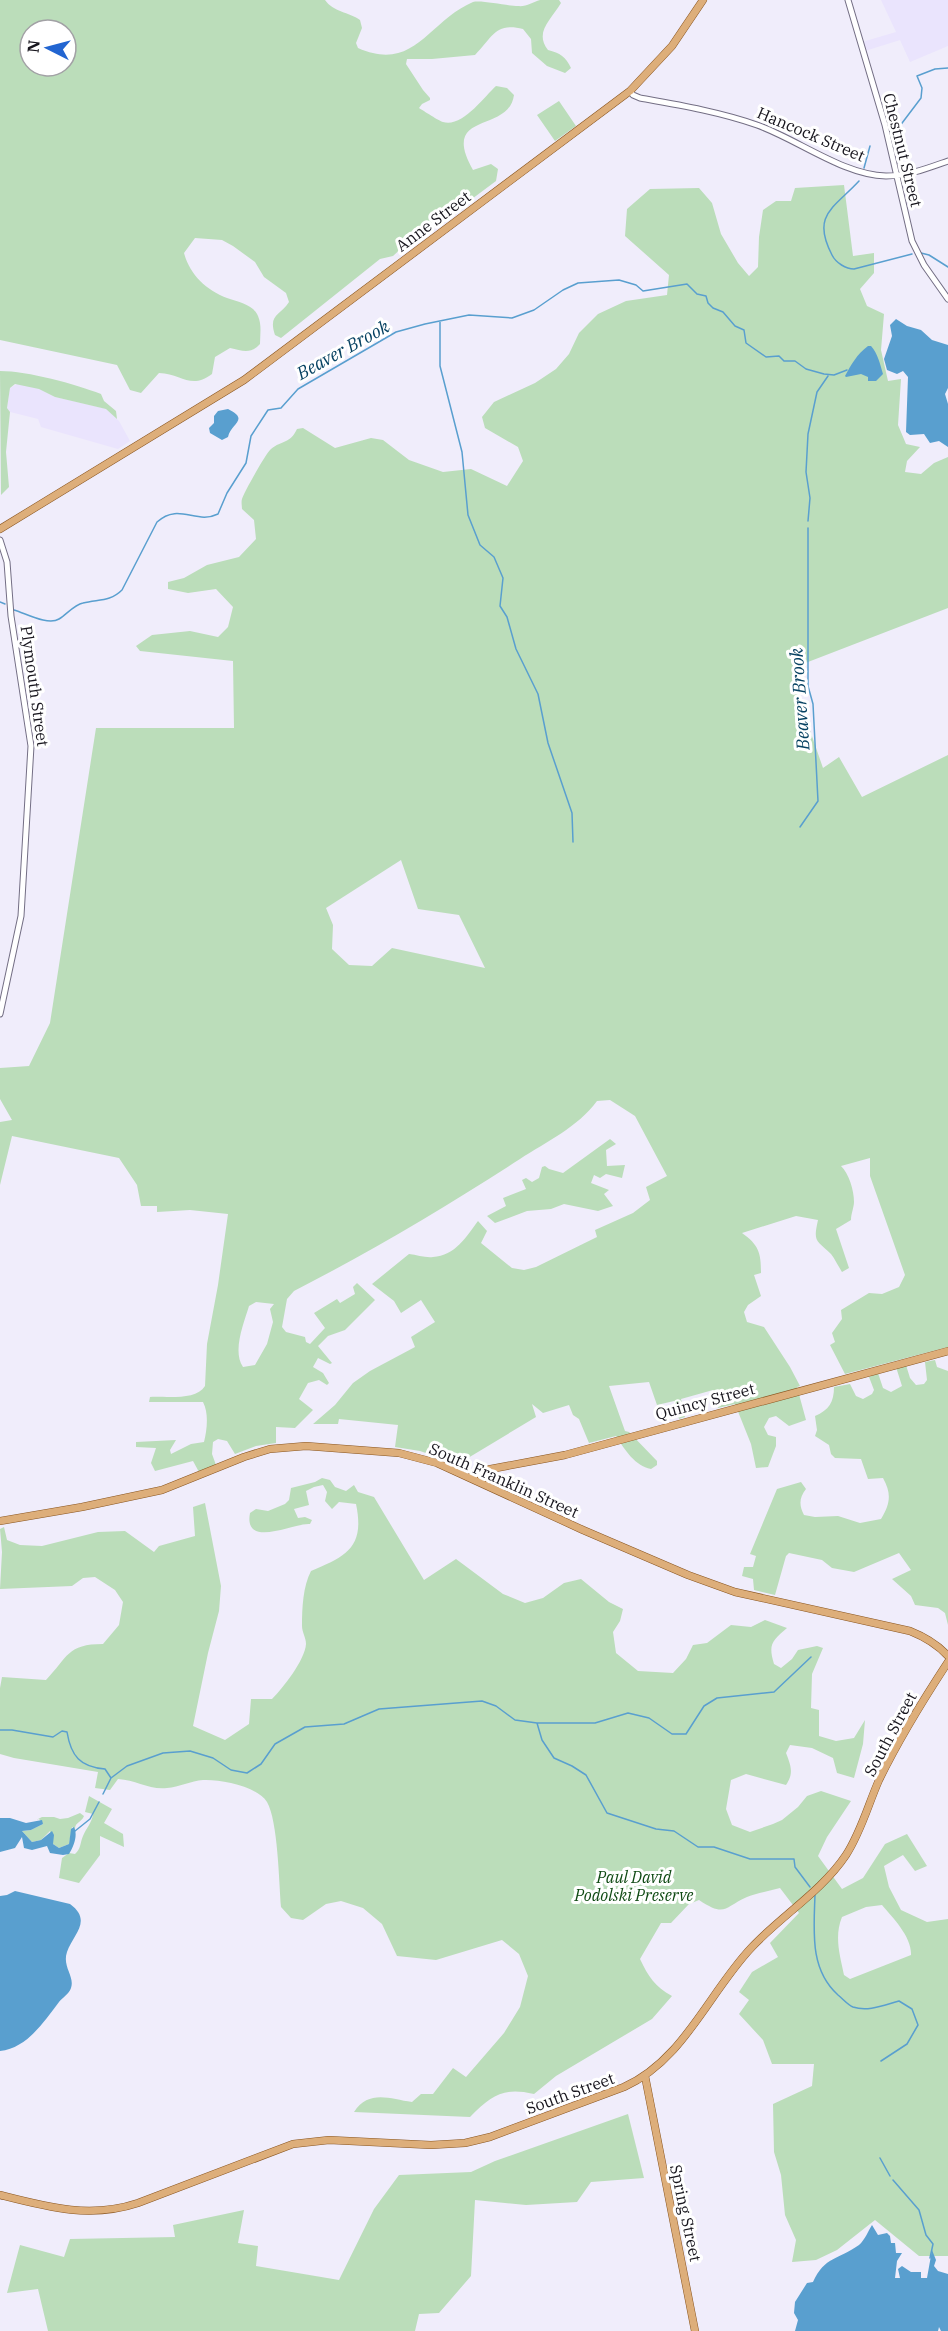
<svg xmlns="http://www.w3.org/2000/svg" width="948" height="2331" viewBox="0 0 948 2331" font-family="'IBM Plex Serif',serif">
<rect width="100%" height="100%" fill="#f0edfb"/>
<path fill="#eae4fd" d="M881 0H948V46L910 62 900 40 865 51 862 42 896 32Z
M19 383 40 389 55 397 107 409 119 421 130 441 118 449 41 427 38 419 10 412 7 408 10 388Z"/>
<path fill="#bbddba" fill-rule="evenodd" d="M0 0H325C333 12 349 12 360 20L362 28 356 43 358 48C415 73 428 21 473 2 482 0 507 6 518 6 526 7 533 2 540 0 546 0 553 0 559 0L561 3C551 20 534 32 548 50 560 53 566 57 571 68L565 73 547 66 532 53 531 39 523 29C495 22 492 38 475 55L432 59H407L406 64 423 90 430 98V100L422 104 419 108C424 111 439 121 443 122 462 128 484 97 496 86L507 88 514 95C509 134 439 110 473 170L491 164 498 169 496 181 425 234 418 233 393 256 380 259 281 338 275 335C268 314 280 316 289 302L286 293 264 277 255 262 233 246 222 240 195 238 184 253C190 275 206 290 227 298 238 302 253 304 258 316 262 325 260 335 260 344 251 354 243 351 230 348L215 357 212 374C191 390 182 374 159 373L141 393 130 390 117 365 0 340ZM30 30H66V66H30Z
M559 101 576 126 555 141 537 115Z
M844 185 853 256 874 253V273L860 289 867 306 884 314 881 350 888 381 901 379 898 425 906 444 920 447 907 461 905 472 921 474 934 463 948 457V608L795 667 796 690 823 768 839 757 862 797 948 755V1347L845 1374 830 1345 835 1342 832 1333 842 1319 841 1310 869 1293 882 1294 899 1287 905 1275 870 1176V1158L841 1166C849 1174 854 1190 854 1202 854 1207 851 1214 851 1220L836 1229 849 1268 842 1272C838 1266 835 1259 831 1254 816 1240 813 1242 818 1220L796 1216 742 1233C759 1245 761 1253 761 1273L754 1275 761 1296 748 1305 744 1312 747 1322 764 1327 790 1367 800 1386 797 1387 806 1420 789 1426 776 1416 769 1418 764 1427 768 1435 776 1437V1446L768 1467 756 1468 751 1444 735 1404 718 1408 713 1390 681 1399 685 1417 679 1419 674 1401 657 1405 649 1382 609 1386 625 1431 629 1432 657 1461V1465L651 1469C635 1466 625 1450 616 1436L589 1443 579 1419 573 1415 569 1405 543 1413 532 1404 536 1417 458 1464 420 1451 395 1447 398 1425 339 1419 338 1424H313L335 1405 353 1383 370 1371 415 1347 411 1337 435 1322 421 1300 401 1313 394 1301 372 1284 409 1254C417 1255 426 1258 433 1257 455 1256 467 1236 478 1221L487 1231 481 1243 512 1268 524 1270 536 1267 597 1237 595 1230 633 1213 650 1200 646 1187 667 1176 635 1116 610 1100 597 1101C578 1127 546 1142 520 1159 447 1206 372 1251 294 1291L287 1299 282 1327 286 1332 305 1337 306 1342 310 1344 325 1328 314 1313 337 1299 340 1303 355 1294 353 1287 357 1283 375 1300 345 1330 328 1336 318 1346 332 1363 330 1364 318 1358 313 1367 323 1373 329 1383 327 1385 319 1380 308 1383 299 1399 313 1410 295 1428 276 1427V1443L256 1446 235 1454 227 1441 218 1439 213 1442 212 1454 216 1465 199 1472 193 1461 155 1471 151 1463 156 1448 136 1447V1442L176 1440 170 1450 171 1454 191 1444 204 1442C207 1430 209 1413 203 1402H149L150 1397C166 1396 196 1401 205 1386L207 1344 218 1285 228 1214 190 1210 157 1212V1206H141L137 1185 119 1158 12 1136 0 1185V1122L12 1120 0 1099V1068L29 1066 50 1023 96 728H234L233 661 140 651 136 646 152 635 190 631 218 637 228 627 233 607 216 589 188 593 168 589V582L184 578 207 565 239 557 256 539 254 520 242 509C242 506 241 502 242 499 243 494 266 453 271 449 282 440 290 444 297 429L303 428 335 448 371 438 383 440 409 460 443 472 471 469 507 486 523 461 518 447 485 428 482 417 494 402 535 383 556 369 569 354 579 333 598 314 626 301 667 295 669 275 625 236 627 209 650 189 699 188 712 203 721 234 738 263 749 276 758 267 759 237 763 210 776 201H791L795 188ZM401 860 418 909 459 915 485 968 392 948 372 966 349 965 332 949 333 925 326 908ZM256 1302 274 1304 270 1309 273 1322 267 1344 255 1365 243 1367C232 1351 244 1323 249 1306Z
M0 371C28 371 75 384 101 394L104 401 116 411 117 419 106 409 55 397 39 389 15 384 10 388 7 408 10 412 6 452 9 487 1 495Z
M610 1139 616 1144 606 1150 607 1166 625 1165 622 1178 606 1174 600 1178 594 1175 591 1183 609 1190 604 1194 613 1206 598 1211 564 1204 551 1209 527 1211 495 1223 487 1216 506 1206 503 1198 526 1189 522 1180 526 1178 532 1182 539 1178 542 1167 545 1166 549 1169 563 1173Z
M935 1360 937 1367 948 1371V1625L945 1613 938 1608 915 1605 911 1596 892 1579 911 1570 899 1553 854 1572 832 1568 822 1560 789 1553 786 1556 775 1595 754 1590 753 1579 742 1576 744 1567H753L756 1556 750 1554 777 1489 801 1482 806 1489C799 1498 799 1505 804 1515L815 1517 838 1516 860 1523 881 1519C890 1504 892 1494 883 1478L868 1479 861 1459 835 1458 831 1454 829 1445 815 1436 817 1430 815 1416C829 1410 834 1402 834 1387L850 1384 856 1396 863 1399 872 1394 874 1390 869 1377 878 1373 883 1388 891 1392 902 1386 896 1367 906 1365 910 1378 916 1385 924 1384 927 1380 925 1362Z
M322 1478 330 1480 335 1487 346 1491 354 1485 358 1492 374 1497 424 1580 456 1559 503 1594 525 1603 543 1598 564 1583 581 1579 609 1602 623 1609 620 1621 613 1632 616 1653 638 1671 673 1673 686 1659 693 1645 707 1643 731 1625 751 1627 765 1620 787 1628C772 1641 768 1644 774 1664L781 1668 792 1659 798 1650 817 1646 823 1648 812 1674 811 1708 819 1710V1736L836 1741 854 1738 865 1720 863 1744 854 1778 837 1773 833 1758 812 1748 790 1745 786 1753C791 1766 794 1773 786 1785L746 1774 731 1780 726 1809 732 1825 750 1832 773 1824 782 1820 798 1807 807 1796 821 1791 851 1801 827 1837 818 1856 842 1889 863 1878 885 1844 907 1834 927 1866 915 1871 903 1855 884 1866 889 1887 901 1910 927 1922 948 1919V2256H919L875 2220 837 2250 816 2260 792 2262 796 2240 785 2215 781 2175 774 2152 773 2104 812 2086 814 2064H772L763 2040 739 2014 749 2000 739 1992 752 1972 778 1957 770 1943 799 1913 780 1888C769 1891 757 1893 747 1897 724 1907 726 1918 699 1900L689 1904 671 1923H661L640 1959C648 1976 655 1987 672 1996L652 2019 556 2076 534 2094C503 2087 492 2095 470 2117L354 2112C369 2089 390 2099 412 2102L421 2094H433L453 2068 466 2077 504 2033 520 2007 528 1976 519 1954 502 1940 436 1960 397 1956 382 1924 363 1908 341 1901 326 1904 303 1920 291 1918 281 1907C279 1882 278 1821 267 1802 257 1786 220 1779 203 1780 191 1781 179 1787 167 1788 149 1790 136 1780 118 1779L110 1790 95 1788 98 1772 14 1758 0 1754V1688L2 1677 46 1680C68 1657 67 1644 103 1644L119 1625 123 1602 115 1590 95 1577 83 1578 72 1586 0 1589 2 1552 0 1529 4 1527 7 1540 20 1545 42 1546 98 1532 125 1531 154 1552 159 1546 195 1536 193 1507 205 1503 221 1586 219 1611 208 1653 193 1726 225 1740 249 1724 251 1699H272C283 1688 305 1660 306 1644 306 1638 302 1632 302 1626 302 1608 303 1586 311 1571 347 1556 365 1547 356 1504L339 1502 332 1509 325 1501 327 1492 323 1485 314 1487 306 1491 309 1505 294 1509 298 1518 305 1517 312 1520 310 1524C296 1522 243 1550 250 1513L256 1509 268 1511 285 1504 289 1500 291 1488 315 1482ZM882 1905C893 1918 912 1937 911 1955L850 1979 844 1975C840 1955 834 1937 842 1917L866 1907Z
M89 1796 112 1809 104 1823 123 1834 124 1847 100 1836V1855L79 1883 59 1878 62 1858 69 1853 75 1854C81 1849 80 1843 83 1836 86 1828 92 1823 93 1814L85 1812Z
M80 1813 84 1816C82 1822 75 1822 75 1829L72 1827 69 1844 59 1848 53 1844 50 1831 41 1840 32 1842 22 1831 31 1830 43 1824 39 1819 36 1820 42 1817H54L60 1819 68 1818Z
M628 2114 644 2178 591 2182 577 2202 526 2205 475 2200 471 2276 439 2313 419 2314 415 2331H48L38 2289 7 2293 20 2245 64 2257 70 2239 175 2237 173 2225 244 2210 238 2243 258 2246 256 2266 339 2280 374 2209 399 2175 471 2172 495 2161Z"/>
<path fill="#599fcf" d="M896 319 907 326 921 330 932 340 948 345V388L945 394 948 404V447L939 441 930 443 924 434 910 435 906 432 908 377 903 371 897 374 887 370 884 359 892 336 890 325Z
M868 346H871C878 354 880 364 883 374L876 381H868V377L861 374 846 377 845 376C851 365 857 354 868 346Z
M228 409C250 420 231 423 228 437L222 440 210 433 209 428 214 423V416L218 411Z
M0 1818H10L26 1823 42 1820 43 1824 31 1830 22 1831 32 1842 41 1840 52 1831 54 1835 53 1844 59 1848 69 1844 71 1829 74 1827C78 1835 74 1846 69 1854L63 1855 50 1853 47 1846 32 1850 24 1848 22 1837 15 1848 0 1852Z
M15 1891 70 1904C93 1921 73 1934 67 1952 62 1967 75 1976 71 1988 69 1994 62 1998 59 2002 43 2023 27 2048 0 2051V1896L7 1895Z
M872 2225 878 2235 887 2233 890 2236 891 2243H895L896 2253H902L897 2261 895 2278H900L898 2269 902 2266 911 2272H921V2278H927L932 2250 936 2260 934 2266 938 2271 948 2274V2331H941L939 2327 938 2331H795L798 2320 794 2313 795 2302 807 2283 813 2282C825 2256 838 2260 859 2245 865 2240 868 2231 872 2225Z"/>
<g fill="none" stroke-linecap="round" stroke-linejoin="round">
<path stroke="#599fcf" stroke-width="1.5" d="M893 135 921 98 922 88 917 76 935 69 948 68
M864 168 870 146
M859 181C834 208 811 215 832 255 836 263 846 269 854 269L912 254
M921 253 929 255 948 267
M440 321V366L462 452 468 515 480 545 494 557 503 578 500 606 507 617 516 649 538 694 548 743 572 813 573 842
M808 521 810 498 806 472 808 434 817 392 828 376
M0 602 5 604
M14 610C25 613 48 626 59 619 67 614 74 605 83 603 98 599 110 602 122 590L157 522C179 502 196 525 218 514L227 493 246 463 251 436 268 410 281 408 298 389 396 332 425 324 469 315 512 318 534 310 563 290 578 283 619 280 636 285 643 291 687 284 697 294 706 296 708 303 713 308 723 312 735 326 744 330 746 343 766 357 779 356 784 361H795L806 369 824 374 834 375 847 370
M800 827 818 801 813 704 808 686V528
M537 1723H595L628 1713 649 1718 672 1734H686L704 1706 717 1698 774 1692 811 1657
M0 1730H12L53 1737 62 1731 67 1732C71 1756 80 1767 105 1769L111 1778
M103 1794 111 1778 127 1766 163 1753 190 1751 213 1758 231 1770 247 1773 261 1764 275 1744 305 1727 344 1724 379 1709 482 1701 496 1706 515 1720 537 1723 542 1740 554 1758 572 1766 586 1775 607 1813 656 1829 674 1831 698 1847H714L750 1859H794L795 1867 810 1887
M75 1831 90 1819 99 1802
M815 1894C814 1930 809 1969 838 1995 843 1999 848 2005 853 2007 868 2012 884 2005 899 2001L912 2009 918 2025 907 2044 881 2061
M880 2158 890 2176
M893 2180 919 2210 926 2235 933 2244 930 2258"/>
<defs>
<path id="minor" d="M848 0 885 125 912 241 924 265 948 299
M630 91 633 95 640 98C679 105 720 112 757 125 797 139 843 175 886 176 908 176 928 168 948 161
M0 540 7 562 11 616 31 746 21 916 0 1014"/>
<path id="major" d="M0 529 244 380 630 91 672 46 703 0
M471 1477 480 1471 565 1455 948 1351
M0 1521 82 1507 162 1490 244 1457 270 1449 306 1446 399 1453 437 1463 583 1530 688 1575 735 1592 910 1631C925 1637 938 1645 948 1656
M645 2076 695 2331
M0 2195C47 2207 90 2219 138 2203L293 2144 329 2140 431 2145 465 2143 490 2137 624 2087C684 2060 709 1992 752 1947 781 1916 822 1891 846 1855 861 1832 868 1805 879 1780 899 1739 923 1700 948 1662"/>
</defs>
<use href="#minor" stroke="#736e84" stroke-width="7"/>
<use href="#major" stroke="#895520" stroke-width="8"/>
<use href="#minor" stroke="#fff" stroke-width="5"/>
<use href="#major" stroke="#ddae7a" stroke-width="7"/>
</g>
<g text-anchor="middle" stroke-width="6" stroke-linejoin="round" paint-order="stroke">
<g font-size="16" fill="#17151d" stroke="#fff">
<text transform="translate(811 134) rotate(23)" y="6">Hancock Street</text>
<text transform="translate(903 150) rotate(76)" y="6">Chestnut Street</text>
<text transform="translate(433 221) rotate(-37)" y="6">Anne Street</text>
<text transform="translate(35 686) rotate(82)" y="6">Plymouth Street</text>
<text transform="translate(705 1401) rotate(-15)" y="6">Quincy Street</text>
<text transform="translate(504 1480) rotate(24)" y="6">South Franklin Street</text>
<text transform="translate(890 1734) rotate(-62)" y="6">South Street</text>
<text transform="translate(570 2093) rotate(-20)" y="6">South Street</text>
<text transform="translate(686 2213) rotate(78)" y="6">Spring Street</text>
</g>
<g font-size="16" font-style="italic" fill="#0f4a13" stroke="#fff">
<text x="634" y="1883">Paul David<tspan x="634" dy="18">Podolski Preserve</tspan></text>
</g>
<g font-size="18" font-style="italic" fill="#074262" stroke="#fff">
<text transform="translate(343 350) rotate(-29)" y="6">Beaver Brook</text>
<text transform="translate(800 699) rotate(-94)" y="6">Beaver Brook</text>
</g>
</g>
<g transform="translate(48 48) rotate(276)"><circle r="28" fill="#ffffff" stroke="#a2a1a5" stroke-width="1.5"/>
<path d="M0-4.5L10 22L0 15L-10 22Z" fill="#2265d1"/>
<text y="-9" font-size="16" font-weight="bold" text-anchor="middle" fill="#17151d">N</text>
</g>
</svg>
